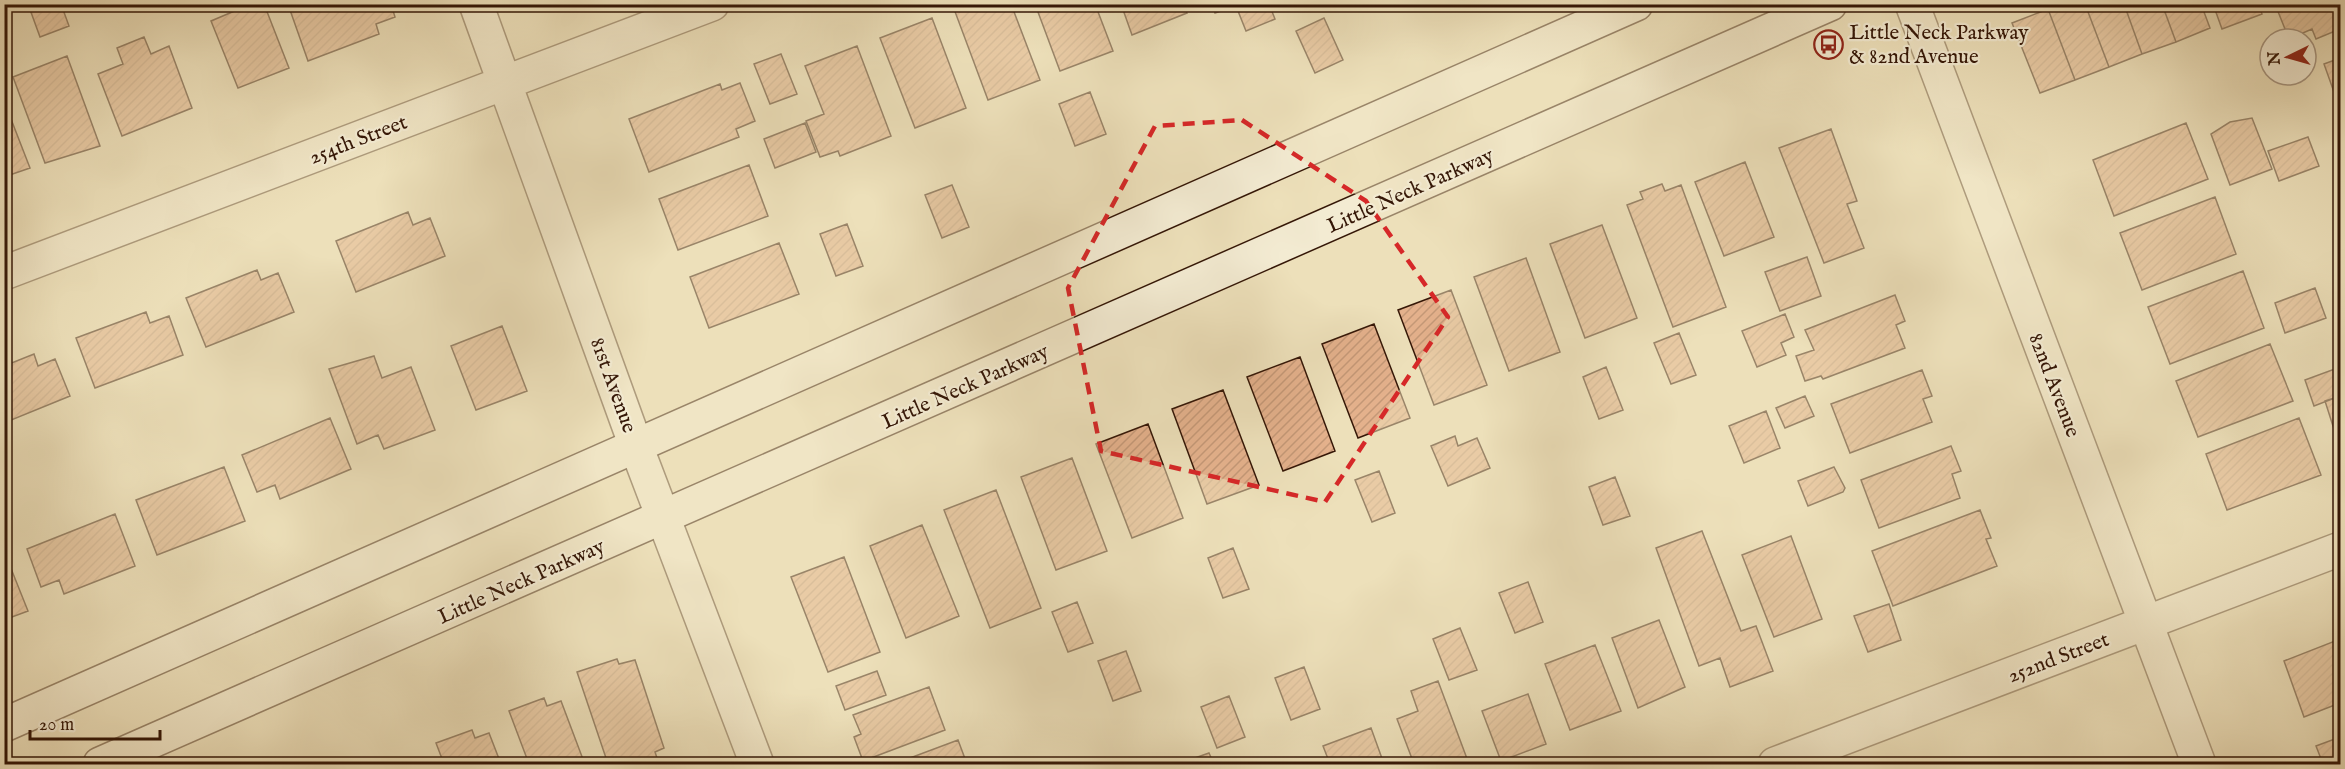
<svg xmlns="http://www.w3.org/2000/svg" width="2345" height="769" viewBox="0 0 2345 769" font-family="'IM FELL English',serif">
<defs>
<pattern id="building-hatch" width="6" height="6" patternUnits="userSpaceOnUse" patternTransform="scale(1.5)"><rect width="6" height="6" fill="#e4b18c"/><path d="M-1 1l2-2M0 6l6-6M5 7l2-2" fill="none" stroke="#c49877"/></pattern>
</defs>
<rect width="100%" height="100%" fill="#ede0ba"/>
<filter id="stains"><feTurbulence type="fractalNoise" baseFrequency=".00333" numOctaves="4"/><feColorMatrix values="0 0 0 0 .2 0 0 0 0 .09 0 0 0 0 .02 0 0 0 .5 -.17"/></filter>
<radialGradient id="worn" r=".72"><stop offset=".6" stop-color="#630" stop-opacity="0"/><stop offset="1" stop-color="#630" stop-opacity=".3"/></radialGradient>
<path fill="url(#building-hatch)" stroke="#351707" stroke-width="1.5" d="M28 4H61L69 26 40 37Z
M251 4H264L289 68 238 88 211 21Z
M306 4H391L395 17 376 24 379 34 308 61 290 10Z
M966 4H1011L1040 80 988 100 954 9Z
M1035 4H1095L1113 51 1060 71Z
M1121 4H1183L1187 13 1132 35Z
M1212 4H1269L1275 19 1246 31 1236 6 1215 13Z
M2060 4H2085L2109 67 2075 80 2048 9Z
M2085 4H2124L2142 54 2109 67Z
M2124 4H2162L2176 42 2142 54Z
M2162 4H2201L2210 28 2176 42Z
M2213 4H2258L2262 14 2222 29Z
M2275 4H2340V29L2316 39 2312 29 2289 39Z
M2048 9 2075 80 2040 93 2012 23Z
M932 18 966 108 915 128 880 38Z
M1324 18 1343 60 1315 73 1296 31Z
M144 37 151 54 169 46 192 108 122 136 98 74 123 64 117 48Z
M857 46 891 136 840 156 838 151 820 157 806 121 824 114 805 66Z
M781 54 797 94 770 104 754 64Z
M67 56 100 146 45 163 13 77Z
M2340 58V109L2324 64Z
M740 83 755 121 736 129 739 137 649 172 629 119 720 84 722 90Z
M1090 92 1106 134 1075 146 1059 104Z
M4 101 30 168 4 177Z
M2252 118 2272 169 2230 185 2211 134 2230 122Z
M805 123 816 152 775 168 764 139Z
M2186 123 2208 179 2114 216 2093 160Z
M1831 129 1857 201 1847 204 1864 248 1824 263 1779 148Z
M2308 137 2319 166 2279 181 2268 151Z
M1745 162 1774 237 1724 256 1695 182Z
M749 165 768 216 678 250 659 199Z
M1662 184 1665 191 1681 185 1726 307 1673 327 1627 205 1643 199 1640 192Z
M952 185 969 227 942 238 925 195Z
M2215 197 2236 254 2142 290 2120 233Z
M408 212 413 225 430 218 445 256 356 292 336 241Z
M847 224 863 266 836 276 820 234Z
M1602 225 1637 318 1585 338 1550 244Z
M779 243 799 294 709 328 690 277Z
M1807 257 1821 296 1780 311 1765 272Z
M1526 258 1560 352 1509 371 1474 277Z
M257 270 261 280 278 273 294 312 206 347 186 298Z
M2243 271 2264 328 2170 364 2148 307Z
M2315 288 2326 318 2285 333 2275 303Z
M1451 290 1487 385 1434 405 1398 310Z
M1895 295 1905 321 1896 325 1905 348 1823 379 1821 376 1805 381 1796 356 1814 350 1805 330Z
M146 312 150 323 169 316 183 355 95 388 76 338Z
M1785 314 1794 337 1781 343 1786 355 1757 367 1742 331Z
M1374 324 1410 418 1358 438 1322 344Z
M502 326 527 391 476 410 451 346Z
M1679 333 1696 375 1671 384 1654 343Z
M2270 344 2293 401 2198 437 2176 381Z
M34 354 38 366 55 359 70 396 4 423V366Z
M374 356 382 378 411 367 435 430 384 449 378 435 357 444 329 369Z
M1300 357 1335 451 1283 471 1247 377Z
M1606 367 1623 410 1599 419 1583 377Z
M2340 367V396L2314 406 2305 380Z
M1922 370 1932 396 1923 399 1932 422 1850 453 1831 404Z
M1223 390 1259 485 1207 504 1172 409Z
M1805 396 1814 416 1785 428 1776 408Z
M2340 396V448L2325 401Z
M1766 411 1780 448 1744 463 1729 426Z
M330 418 351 469 280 499 275 485 257 492 242 455Z
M2299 418 2321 475 2227 510 2206 454Z
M1148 424 1183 518 1132 538 1096 444Z
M1455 436 1458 446 1477 438 1490 468 1448 486 1431 446Z
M1951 446 1961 471 1952 474 1960 498 1879 528 1861 480Z
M1072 458 1107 551 1056 570 1021 477Z
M224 467 245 521 157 555 136 500Z
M1834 467 1845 488 1843 492 1808 506 1798 481Z
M1379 471 1395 513 1372 522 1355 480Z
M1615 477 1630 516 1603 525 1589 487Z
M996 490 1041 608 990 628 944 510Z
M1980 510 1991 538 1986 539 1997 566 1893 606 1872 551Z
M115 514 135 566 64 594 59 580 41 587 27 549Z
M922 525 959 616 906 638 870 546Z
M1702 531 1741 631 1756 626 1773 671 1730 687 1720 658 1699 666 1656 548Z
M1791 536 1822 619 1774 637 1742 555Z
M1233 548 1249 589 1223 598 1208 558Z
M4 551 28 611 4 620Z
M844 557 880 652 828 672 791 577Z
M1528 582 1543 622 1515 633 1499 593Z
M1077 602 1093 643 1068 652 1052 612Z
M1889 604 1901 640 1868 652 1854 616Z
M1659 620 1685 687 1638 708 1612 638Z
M1460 628 1477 670 1449 680 1433 639Z
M2340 639V703L2304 717 2284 661Z
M1595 645 1621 711 1570 730 1545 664Z
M1126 651 1141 691 1113 701 1098 661Z
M617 659 619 664 635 660 664 748 655 752 659 764H608L577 672Z
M1304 667 1320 709 1291 720 1275 678Z
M877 671 886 695 845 710 836 686Z
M1438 681 1469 764H1414L1397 719 1418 711 1411 691Z
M929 687 945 730 863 761 854 737 861 734 853 715Z
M1528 694 1546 744 1501 761 1482 711Z
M1229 696 1245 737 1217 748 1201 707Z
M544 698 547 706 561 701 584 762 578 764H529L509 711Z
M1371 728 1384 764H1330L1323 746Z
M472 730 475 738 489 733 501 764H444L436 743Z
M2340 737V764H2323L2316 746Z
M958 740 967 764H894Z
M1209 753 1214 764H1178Z"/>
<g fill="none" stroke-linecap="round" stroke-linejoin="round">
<defs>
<path id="street" d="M476 4 636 446 757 764
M1912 4 2199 764
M4 273 712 4
M1775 764 2340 549"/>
<path id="secondary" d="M4 725 1636 4
M100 764 1830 4"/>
</defs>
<use href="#street" stroke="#634934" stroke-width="36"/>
<use href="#secondary" stroke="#351707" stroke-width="36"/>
<use href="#street" stroke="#f3ebd2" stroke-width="33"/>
<use href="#secondary" stroke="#f3ebd2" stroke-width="33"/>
</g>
<path d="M0 0H2345V769H0ZM1242 120 1366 201 1448 317 1325 502 1101 451 1068 288 1155 126Z" fill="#ede0ba" fill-opacity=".55" fill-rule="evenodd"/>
<path fill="none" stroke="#d62828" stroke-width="4.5" stroke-dasharray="12 8" stroke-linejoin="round" d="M1242 120 1366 201 1448 317 1325 502 1101 451 1068 288 1155 126Z"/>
<defs>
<symbol id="bus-ring" viewBox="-11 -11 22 22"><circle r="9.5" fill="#f3ebd2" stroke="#8f2418" stroke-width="1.5"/><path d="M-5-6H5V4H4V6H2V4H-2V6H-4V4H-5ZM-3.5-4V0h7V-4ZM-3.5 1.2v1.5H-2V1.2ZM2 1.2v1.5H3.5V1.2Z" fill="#8f2418"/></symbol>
</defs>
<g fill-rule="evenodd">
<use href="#bus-ring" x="1812" y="28" width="33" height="33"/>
</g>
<g text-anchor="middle" stroke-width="4.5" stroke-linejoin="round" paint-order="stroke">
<g font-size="21" fill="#351707" stroke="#f3ebd2" text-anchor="start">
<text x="1849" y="39">Little Neck Parkway<tspan x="1849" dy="24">&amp; 82nd Avenue</tspan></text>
</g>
<g font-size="21" fill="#351707" stroke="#f3ebd2">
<text transform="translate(358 139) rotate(-21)" y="7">254th Street</text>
<text transform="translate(1410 190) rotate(-24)" y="7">Little Neck Parkway</text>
<text transform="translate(614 385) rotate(70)" y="7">81st Avenue</text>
<text transform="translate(2055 385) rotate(69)" y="7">82nd Avenue</text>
<text transform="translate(965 386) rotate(-24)" y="7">Little Neck Parkway</text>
<text transform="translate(521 581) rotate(-24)" y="7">Little Neck Parkway</text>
<text transform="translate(2058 657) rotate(-21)" y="7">252nd Street</text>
</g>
</g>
<rect width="2345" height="769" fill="none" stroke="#ede0ba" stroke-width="24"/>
<rect x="6" y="6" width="2333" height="757" fill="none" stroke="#351707" stroke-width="3"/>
<rect x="12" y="12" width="2321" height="745" fill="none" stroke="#351707" stroke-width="1.5"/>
<g transform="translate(2288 57) rotate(265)"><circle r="28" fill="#f3ebd2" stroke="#a79681" stroke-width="1.5"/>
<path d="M0-4.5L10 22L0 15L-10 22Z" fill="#8f2418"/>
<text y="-9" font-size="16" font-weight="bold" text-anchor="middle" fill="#351707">N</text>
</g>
<path d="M30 730v9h130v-9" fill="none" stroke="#351707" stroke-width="3"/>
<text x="39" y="730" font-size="18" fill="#351707" stroke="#f3ebd2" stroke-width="4.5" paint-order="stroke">20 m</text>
<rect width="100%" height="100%" filter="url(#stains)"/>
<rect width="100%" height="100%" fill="url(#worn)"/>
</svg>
